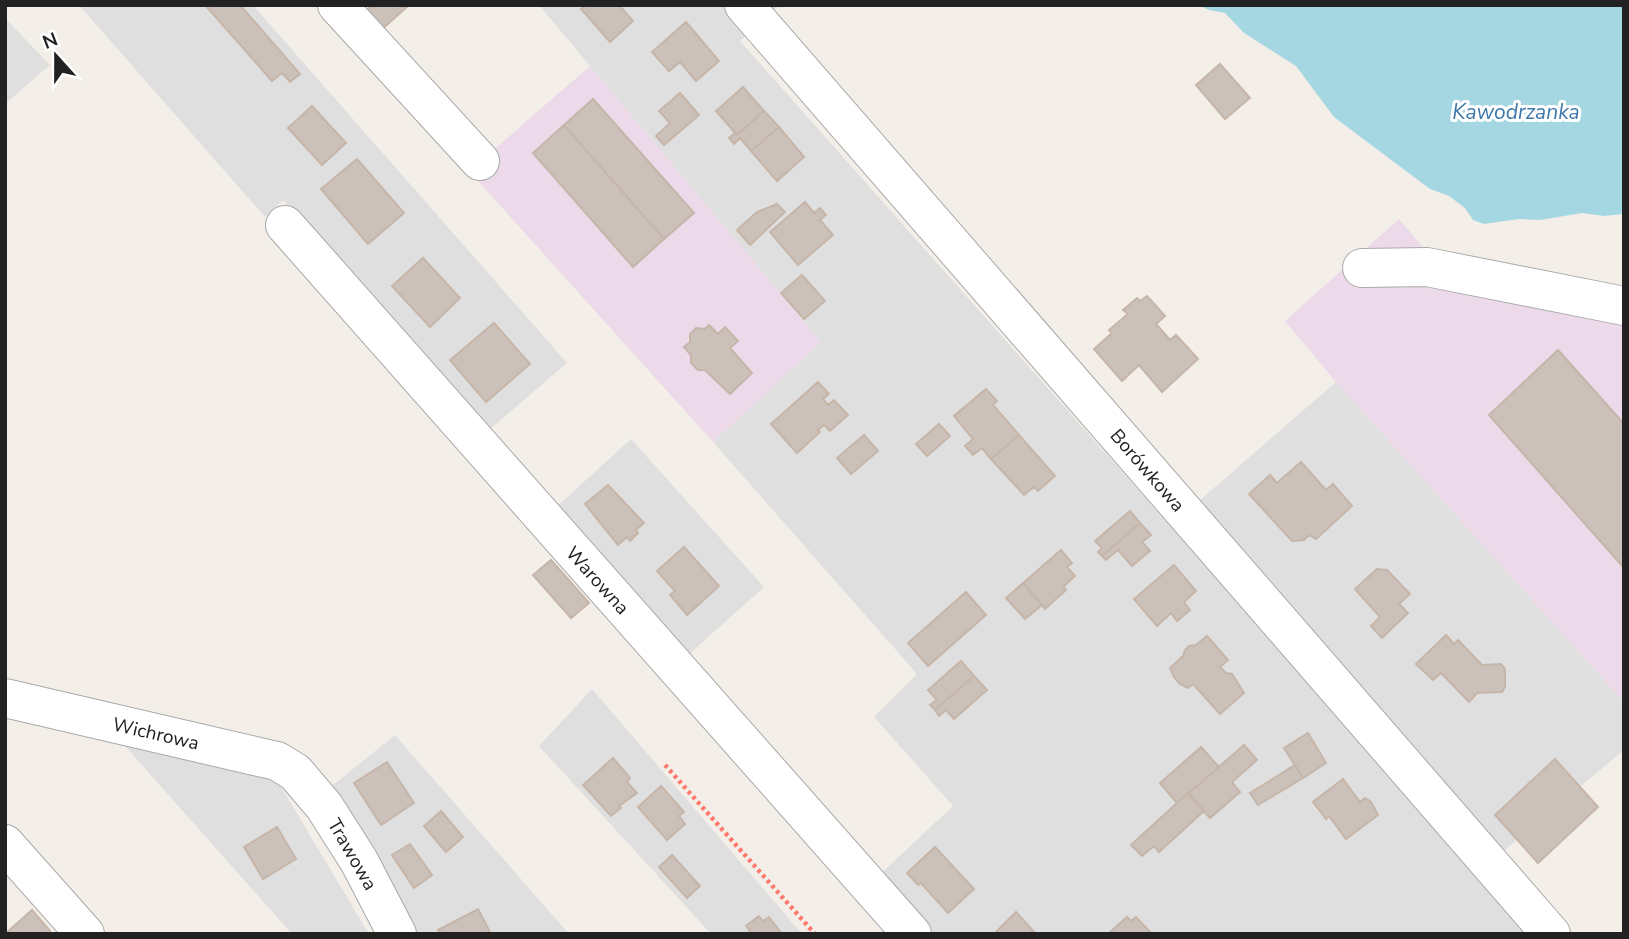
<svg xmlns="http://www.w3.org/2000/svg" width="1629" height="939" viewBox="0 0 1629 939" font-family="'Nunito Sans',sans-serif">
<rect width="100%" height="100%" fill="#f3efe8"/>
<path fill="#e0dfdf" d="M79 5H253L567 363 489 430 283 200 265 217Z
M539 5H780L740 41 1170 526 1336 382 1624 702V750L1482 869 1537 934H928L875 879 953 806 874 717 917 674 713 442 821 342Z
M5 18 50 65 5 104Z
M631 439 764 587 686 657 553 510Z
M592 689 802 934H711L539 746Z
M395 735 569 934H414L332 786Z
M117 737 275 777 369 934H292Z"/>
<path fill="#ecd9e9" d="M590 66 821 342 713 442 469 171Z
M1399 219 1429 254 1624 295V702L1336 382 1285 321Z"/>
<path fill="#a5d7e3" d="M1198 5H1624V214L1604 216 1582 213 1540 220 1519 219 1484 224 1473 220 1465 208 1449 196 1430 189 1334 117 1296 66 1244 33 1225 13 1209 10Z"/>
<path fill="#cbc1ba" stroke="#c6b5a9" stroke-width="2" d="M205 5H240L300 74 290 82 282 73 272 81Z
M372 5H409L372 38 356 20Z
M586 5H619L633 21 610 42 581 9Z
M686 22 719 61 696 81 680 62 669 71 652 52Z
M1220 64 1250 98 1225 119 1196 85Z
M743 87 764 111 737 135 716 111Z
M680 93 699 115 664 145 656 136 670 123 659 111Z
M593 99 694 213 664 239 564 125Z
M312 106 346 143 322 165 288 128Z
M764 111 779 127 751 151 740 138 734 144 729 138 735 133 737 135Z
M564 125 664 239 633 267 533 153Z
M779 127 804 157 777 181 751 151Z
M357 159 404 213 368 244 321 189Z
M805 202 814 213 820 208 826 215 820 220 833 235 798 265 770 232Z
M777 204 785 212 750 245 737 230 757 212Z
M423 258 460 298 430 327 392 286Z
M802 275 825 301 804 319 781 293Z
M1147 296 1165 316 1156 324 1170 340 1176 335 1198 359 1162 392 1139 365 1122 381 1094 349 1112 333 1109 330 1128 314 1123 310 1137 298 1140 301Z
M494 323 530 364 486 402 450 360Z
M709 325 718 334 725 327 738 341 730 348 752 373 730 394 705 370H698L691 363V355L684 347 690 342V334L696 328 705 329Z
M1558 350 1624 424V568L1489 415Z
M818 382 829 394 823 399 828 405 834 400 848 415 830 431 824 425 818 430 820 432 797 453 771 424Z
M986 389 997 401 993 405 1019 435 991 459 982 448 973 455 965 446 973 439 954 416Z
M939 424 950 436 927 456 916 444Z
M864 435 878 451 851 474 837 458Z
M1019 435 1055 476 1038 491 1034 487 1024 495 991 459Z
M1301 462 1326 490 1333 484 1352 506 1316 539 1309 535 1304 540 1292 541 1249 494 1270 475 1277 483Z
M608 485 644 523 636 530 638 533 630 541 627 537 618 545 585 504Z
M1130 511 1140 523 1102 556 1098 552 1102 548 1095 541Z
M1140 523 1151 535 1142 542 1150 551 1132 566 1118 550 1106 560 1102 556Z
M684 547 719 586 687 615 670 595 675 591 657 571Z
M1061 550 1072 563 1067 567 1075 576 1063 587 1066 590 1045 609 1023 583Z
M551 560 589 603 571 618 533 575Z
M1174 565 1196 591 1184 602 1190 610 1177 621 1171 613 1157 626 1134 599Z
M1377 569 1387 570 1410 594 1399 604 1408 613 1382 638 1371 626 1380 617 1355 589Z
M1023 583 1042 605 1025 619 1006 598Z
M966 592 986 615 928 666 908 643Z
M1446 635 1454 644 1458 640 1482 665 1501 664 1505 669V687L1502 692 1477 693 1469 702 1441 673 1433 680 1416 664Z
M1207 636 1228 660 1220 667 1226 673 1232 674 1244 693 1220 714 1193 684 1188 688 1180 684 1174 677 1170 668 1183 656 1185 650 1189 646 1196 645Z
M961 661 974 676 935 710 930 705 937 700 928 690Z
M974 676 987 690 954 719 946 710 939 716 935 710Z
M1308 733 1326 763 1303 778 1284 748Z
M1244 745 1257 760 1232 782 1240 792 1210 818 1188 794Z
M1201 747 1219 767 1177 803 1160 783Z
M613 758 630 778 627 782 637 793 619 806 621 808 611 816 583 785Z
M1555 759 1598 807 1538 863 1495 815Z
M387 762 414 803 381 825 354 783Z
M1295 765 1303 778 1258 805 1250 793Z
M1343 779 1360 802 1365 798 1371 802 1378 815 1346 839 1329 816 1326 819 1313 802Z
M661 786 684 812 679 816 685 824 667 840 638 807Z
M1188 793 1204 811 1159 852 1154 846 1142 856 1131 845Z
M441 811 463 837 446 852 424 826Z
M277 827 296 859 263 879 244 847Z
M410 844 432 875 414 888 392 855Z
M935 847 974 889 948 913 921 883 918 885 907 873Z
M672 855 700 886 687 898 659 867Z
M478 909 491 934H440L438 930Z
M32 910 50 931 47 934H5Z
M1016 912 1036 934H994Z
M759 916 763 921 769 917 782 934H747L750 931 746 926Z
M1127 917 1131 921 1136 917 1152 934H1108Z"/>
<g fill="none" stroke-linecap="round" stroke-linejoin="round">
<defs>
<path id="minor" d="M337 5 480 161
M744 5 1551 934
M285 225 912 934
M1362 268 1427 267 1624 306
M5 698 259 757 277 761 295 772 324 806 359 861 397 934
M5 844 85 934"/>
</defs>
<use href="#minor" stroke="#a9a9a9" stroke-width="40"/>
<path stroke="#ff786d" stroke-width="4.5" stroke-dasharray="3.5 3.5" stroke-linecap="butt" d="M665 765 815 934"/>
<use href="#minor" stroke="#fff" stroke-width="38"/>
</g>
<g text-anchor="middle" stroke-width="6" stroke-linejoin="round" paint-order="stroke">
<g font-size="19" fill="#222" stroke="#fff">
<text transform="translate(1148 470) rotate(49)" y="7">Borówkowa</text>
<text transform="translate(598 580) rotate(48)" y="7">Warowna</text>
<text transform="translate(156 733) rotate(13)" y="7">Wichrowa</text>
<text transform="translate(353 854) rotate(60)" y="7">Trawowa</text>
</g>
<g font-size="21" font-style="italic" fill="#3f78ab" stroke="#fff">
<text x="1516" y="119">Kawodrzanka</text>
</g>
</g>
<rect width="1629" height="939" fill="none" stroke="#222222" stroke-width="14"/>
<g transform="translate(56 56) rotate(339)" stroke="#ffffff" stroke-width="5" paint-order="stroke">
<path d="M0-5L12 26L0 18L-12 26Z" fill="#222222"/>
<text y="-10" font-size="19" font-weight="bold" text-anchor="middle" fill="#222222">N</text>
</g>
</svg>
